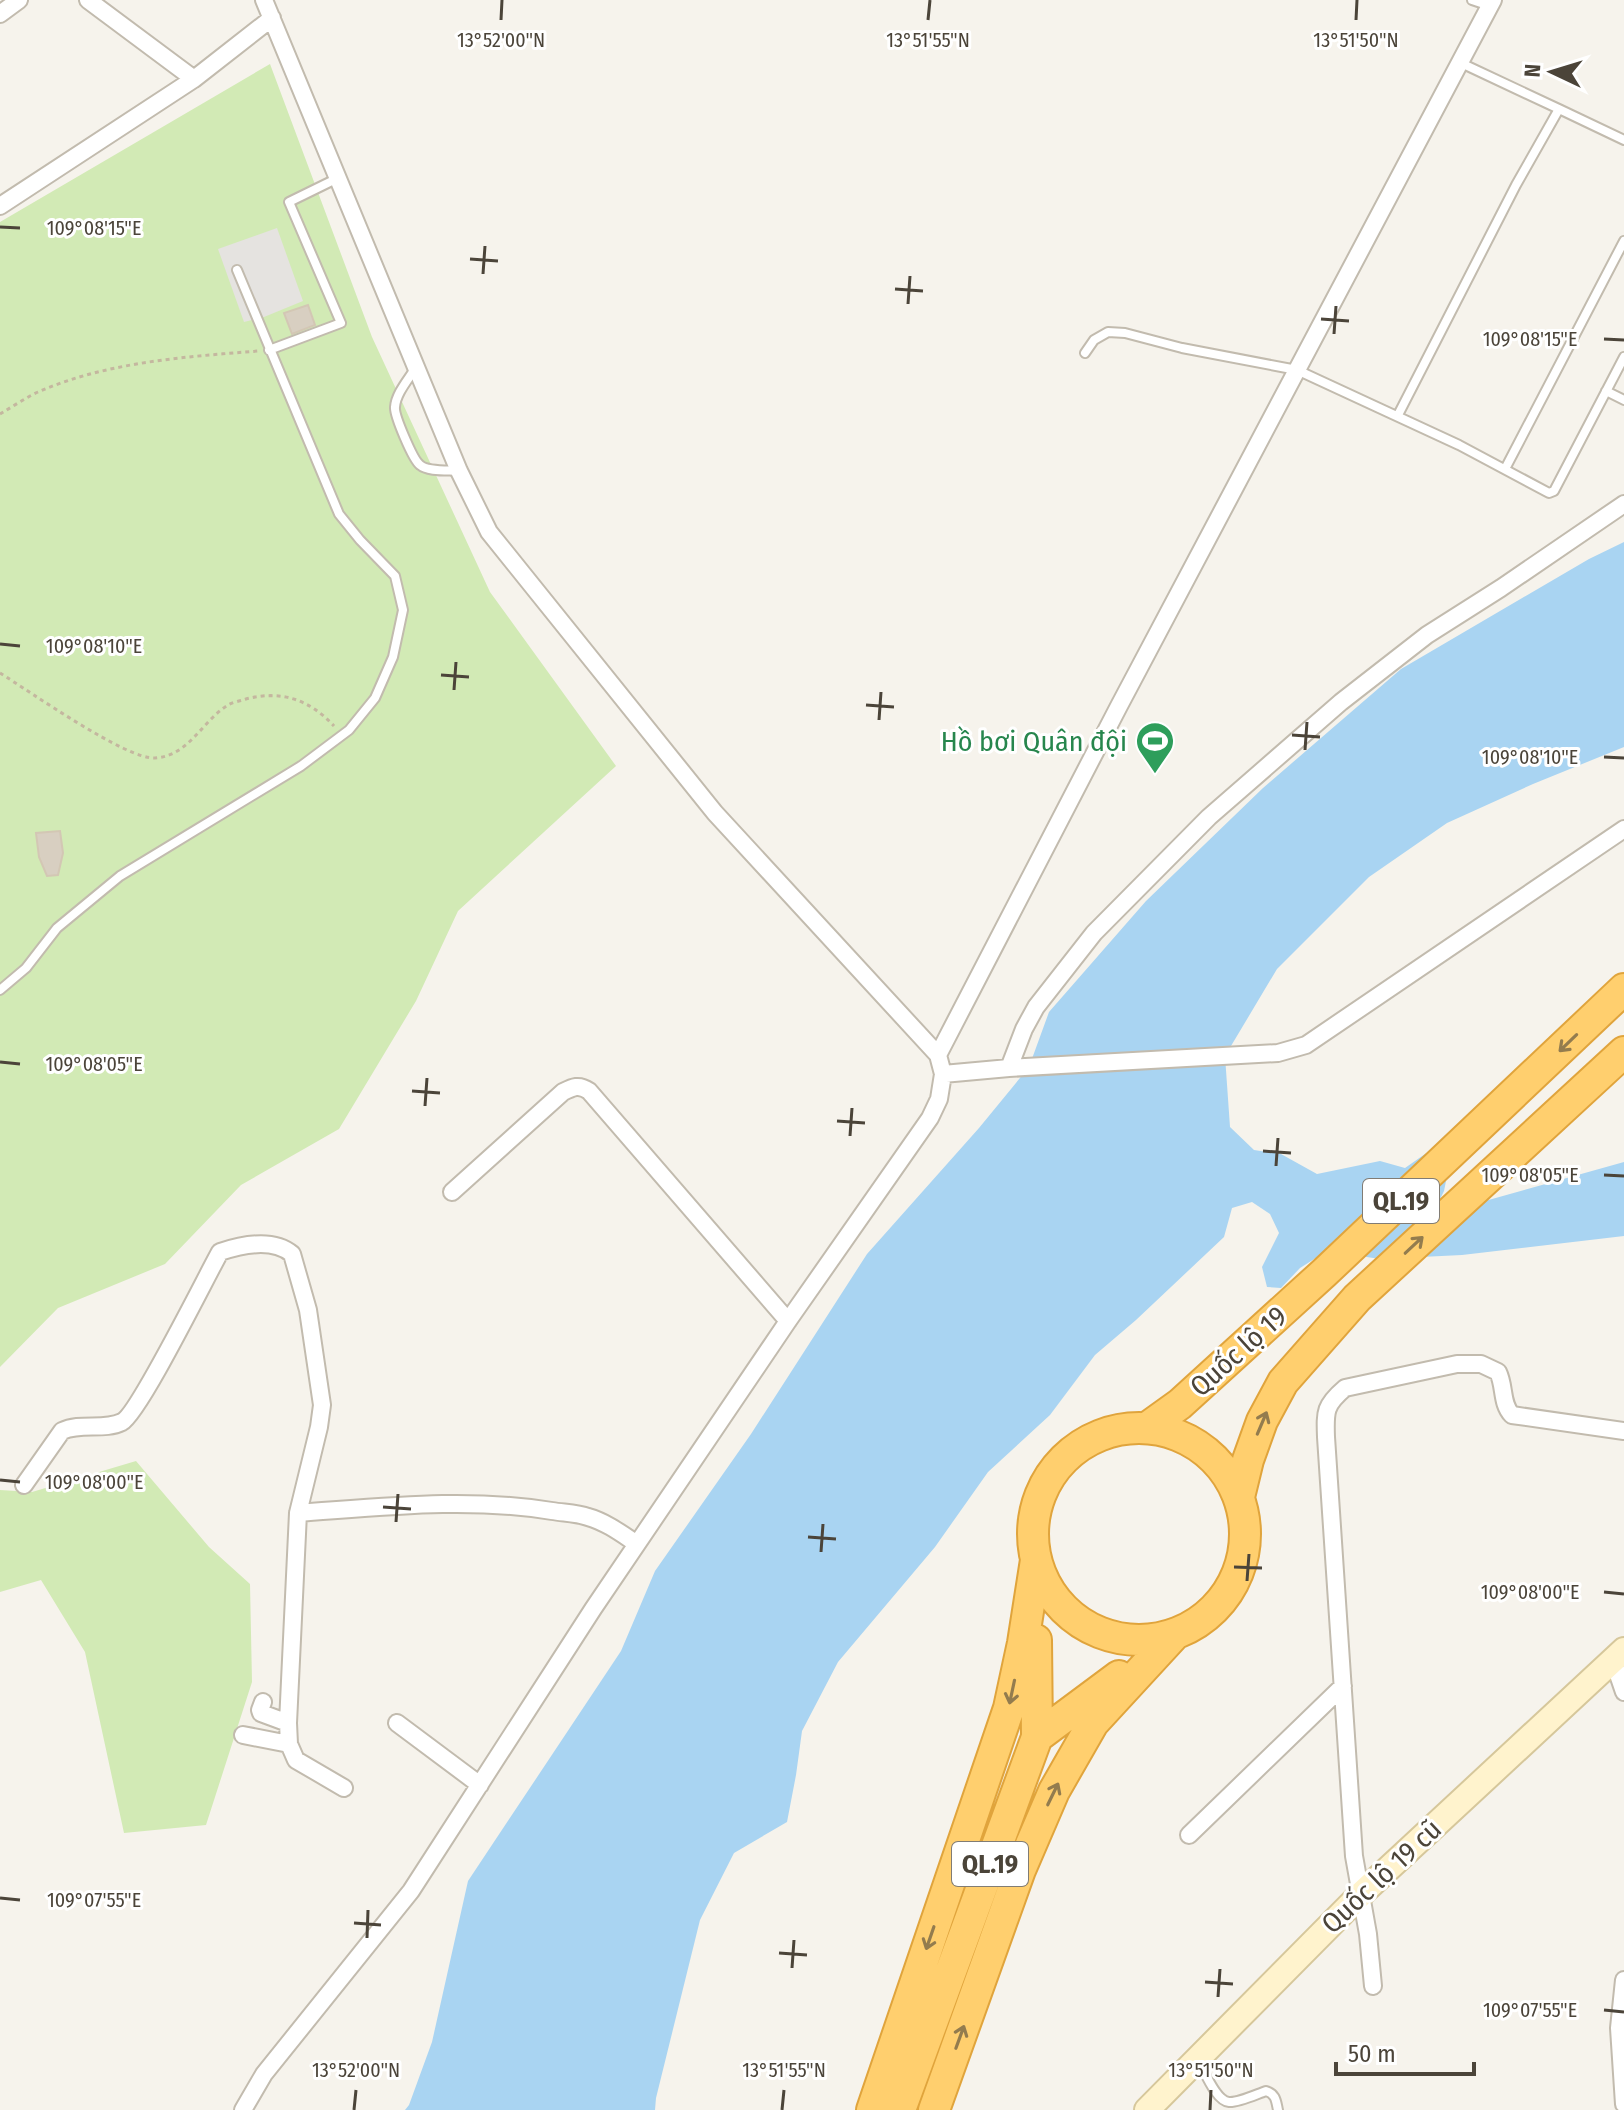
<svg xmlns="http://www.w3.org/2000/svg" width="1624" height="2110" viewBox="0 0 1624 2110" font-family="'Fira Sans Condensed',sans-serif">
<rect width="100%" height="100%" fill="#f6f3ec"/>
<path fill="#d2eab5" d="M270 64 372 337 490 592 616 766 458 911 416 1001 339 1129 241 1185 165 1264 58 1308 0 1367V222Z
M136 1461 209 1547 250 1584 252 1682 206 1825 124 1833 85 1652 41 1580 0 1592V1490L32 1492Z"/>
<path fill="#e5e3e0" d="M277 228 303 301 264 317 244 322 218 249Z"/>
<path fill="#a9d4f2" d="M1624 542V747L1533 784 1447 823 1369 877 1277 969 1225 1056 1230 1127 1254 1150 1281 1154 1317 1174 1380 1161 1405 1168 1435 1147 1449 1166 1444 1191 1438 1203 1460 1208 1624 1162V1236L1462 1255 1380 1259 1327 1251 1300 1268 1281 1288 1267 1287 1262 1267 1279 1233 1270 1214 1252 1202 1232 1208 1224 1237 1136 1320 1095 1355 1050 1415 988 1472 935 1547 838 1662 802 1731 796 1775 787 1822 734 1853 700 1920 656 2098 655 2110H405L409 2105 432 2042 468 1881 621 1651 655 1571 751 1434 867 1254 979 1128 1029 1067 1049 1012 1146 901 1263 788 1401 669 1589 559Z"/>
<path fill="#d8cfc1" stroke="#d3c7b4" stroke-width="2" d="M308 305 315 325 292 334 284 313Z
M60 831 63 853 58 875 47 876 39 857 36 833Z"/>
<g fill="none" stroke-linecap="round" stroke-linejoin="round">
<defs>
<path id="lane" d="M1472 0 1490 6
M1461 63 1559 109
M269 350 341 323 289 202 338 178
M1085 353 1094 340 1108 332 1125 333 1182 348 1297 370 1459 445 1549 493 1554 491 1624 357
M416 367C409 379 396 393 395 407 394 415 413 460 420 465 428 472 449 470 459 471
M1606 391 1624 400
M1398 415 1516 185 1559 109 1624 140
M1505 469 1624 241
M0 990 26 968 57 928 120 876 301 766 349 730 375 698 393 657 403 610 395 576 360 540 339 514 237 270
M1199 2062C1205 2072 1216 2101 1229 2102 1238 2103 1257 2094 1266 2091 1276 2094 1276 2101 1278 2110"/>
<path id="street" d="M88 0 194 79
M264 0 459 471 489 532 715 813 938 1055 943 1074
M0 14 19 0
M0 206 194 79 272 18
M938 1055 1119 706 1493 0
M1009 1068 1024 1029 1036 1007 1094 933 1209 817 1341 702 1427 635 1501 588 1624 504
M452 1192 563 1092C573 1087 579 1084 589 1091L788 1321
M24 1485 62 1431C81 1422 104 1431 122 1422 139 1413 206 1277 220 1252 241 1245 273 1238 292 1254L308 1310 322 1405 319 1427 298 1513 288 1723 289 1744 296 1760 344 1788
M298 1513C382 1507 467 1497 552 1511 564 1513 577 1513 588 1517 606 1522 622 1534 637 1544
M1613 1660 1624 1692
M263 1702 260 1710 261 1713 288 1723
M397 1723 480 1785
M243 1735 289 1744
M1189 1835 1343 1686
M1624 1980 1619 2028 1624 2104
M1373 1986 1368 1934 1354 1856 1326 1437C1325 1411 1325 1405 1345 1388L1457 1364H1481L1498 1372C1505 1386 1501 1404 1512 1415L1624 1431
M243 2110 264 2074 411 1891 593 1609 788 1321 930 1118 939 1099 943 1074 1009 1068 1278 1053 1306 1045 1624 829"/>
<path id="secondary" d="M1147 2110 1360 1895 1624 1650"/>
<path id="highway" d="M1148 1427 1180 1404 1324 1273 1624 989
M1033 1534a106 106 0 1 1 212 0a106 106 0 1 1-212 0Z
M1239 1497 1248 1460 1262 1421 1283 1382 1357 1298 1624 1052
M1037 1737 1119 1676
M872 2110 1009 1708 1023 1643 1036 1560
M900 2110 1037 1737 1036 1640
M934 2110 1020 1870 1054 1791 1093 1723 1174 1635"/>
</defs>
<use href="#lane" stroke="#c2bbae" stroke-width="12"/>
<use href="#street" stroke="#c2bbae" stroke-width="20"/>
<use href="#secondary" stroke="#d6c79b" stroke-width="28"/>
<use href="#highway" stroke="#e0a43c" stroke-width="34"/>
<path stroke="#c4b79f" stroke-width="3" stroke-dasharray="4 4" stroke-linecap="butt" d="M0 414C12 407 25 398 38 392 107 362 183 357 258 351
M0 673C29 691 127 760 155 758 189 756 202 721 228 705 233 702 240 701 246 699 281 690 309 699 334 726"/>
<use href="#lane" stroke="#fff" stroke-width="8"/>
<use href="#street" stroke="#fff" stroke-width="16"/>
<use href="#secondary" stroke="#fff3cd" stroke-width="24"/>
<use href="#highway" stroke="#ffcf6e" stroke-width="30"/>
</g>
<defs><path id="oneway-shaft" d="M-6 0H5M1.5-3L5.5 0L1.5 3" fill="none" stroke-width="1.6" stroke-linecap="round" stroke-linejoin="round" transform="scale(2)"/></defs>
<g stroke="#937c4e">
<use href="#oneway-shaft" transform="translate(1568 1043) rotate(136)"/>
<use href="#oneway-shaft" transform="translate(1414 1245) rotate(-43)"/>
<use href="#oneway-shaft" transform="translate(1262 1423) rotate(-67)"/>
<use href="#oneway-shaft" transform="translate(1012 1692) rotate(102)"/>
<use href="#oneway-shaft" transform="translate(1053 1794) rotate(-64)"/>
<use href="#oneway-shaft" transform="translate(930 1938) rotate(109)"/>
<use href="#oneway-shaft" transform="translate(960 2037) rotate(-70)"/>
</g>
<path fill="none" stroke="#4b4439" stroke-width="3" d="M501 20 502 0M928 20 930 0M1356 20 1357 0M0 227 20 228M470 259 498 261M483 274 485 246M895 289 923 291M908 304 910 276M1321 319 1349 321M1334 334 1336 306M1604 339 1624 340M0 644 20 646M441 675 469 677M454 690 456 662M866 705 894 707M879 720 881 692M1292 735 1320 737M1305 750 1307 722M1604 757 1624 758M0 1062 20 1064M412 1091 440 1093M425 1106 427 1078M837 1121 865 1123M850 1136 852 1108M1263 1151 1291 1153M1276 1166 1278 1138M1604 1175 1624 1176M0 1480 20 1482M383 1507 411 1509M396 1522 398 1494M808 1537 836 1539M821 1552 823 1524M1234 1567 1262 1568M1247 1581 1249 1554M1604 1592 1624 1594M0 1898 20 1900M354 1923 381 1925M367 1938 368 1910M779 1953 807 1955M792 1968 794 1940M1205 1982 1233 1984M1218 1997 1220 1969M1604 2010 1624 2012M354 2110 356 2090M782 2110 784 2090M1210 2110 1211 2090"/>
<defs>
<symbol id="stadium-pin" viewBox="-11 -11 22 30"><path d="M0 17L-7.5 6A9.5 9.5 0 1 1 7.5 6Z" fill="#2e9e5b" stroke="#fff"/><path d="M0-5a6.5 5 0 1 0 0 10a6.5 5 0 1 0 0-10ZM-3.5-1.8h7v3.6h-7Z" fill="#fff"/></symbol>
</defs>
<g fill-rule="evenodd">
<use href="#stadium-pin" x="1133" y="719" width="44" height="60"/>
</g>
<g text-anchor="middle" stroke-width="6" stroke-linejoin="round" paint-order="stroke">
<g fill="#fff" stroke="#817c74" stroke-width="2">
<rect x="1363" y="1179" width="76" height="44" rx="6"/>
<rect x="952" y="1842" width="76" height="44" rx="6"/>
</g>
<g font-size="26" font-weight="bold" fill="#4b4439">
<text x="1401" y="1210">QL.19</text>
<text x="990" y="1873">QL.19</text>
</g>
<g font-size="28" fill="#27864d" stroke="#fff" text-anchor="end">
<text x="1127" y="751">Hồ bơi Quân đội</text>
</g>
<g font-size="28" fill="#4b4439" stroke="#fff">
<text transform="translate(1238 1351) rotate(-42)" y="10">Quốc lộ 19</text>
<text transform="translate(1381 1876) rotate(-43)" y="10">Quốc lộ 19 cũ</text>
</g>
</g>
<g font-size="20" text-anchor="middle" fill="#4b4439" stroke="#fff" stroke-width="6" stroke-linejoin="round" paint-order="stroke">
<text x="501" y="47">13°52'00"N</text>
<text x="928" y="47">13°51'55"N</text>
<text x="1356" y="47">13°51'50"N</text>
<text x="94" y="235">109°08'15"E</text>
<text x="1530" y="346">109°08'15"E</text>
<text x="94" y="653">109°08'10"E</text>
<text x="1530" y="764">109°08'10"E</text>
<text x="94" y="1071">109°08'05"E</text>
<text x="1530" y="1182">109°08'05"E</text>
<text x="94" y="1489">109°08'00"E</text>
<text x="1530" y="1599">109°08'00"E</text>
<text x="94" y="1907">109°07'55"E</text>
<text x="1530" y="2017">109°07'55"E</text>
<text x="356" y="2077">13°52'00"N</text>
<text x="784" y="2077">13°51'55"N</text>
<text x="1211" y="2077">13°51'50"N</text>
</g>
<g transform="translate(1552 72) rotate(274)" stroke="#ffffff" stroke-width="6" paint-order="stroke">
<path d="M0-6L14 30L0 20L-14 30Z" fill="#4b4439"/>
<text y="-12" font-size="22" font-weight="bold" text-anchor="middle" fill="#4b4439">N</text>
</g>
<path d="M1336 2062v12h138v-12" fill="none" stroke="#4b4439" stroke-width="4"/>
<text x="1348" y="2062" font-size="24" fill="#4b4439" stroke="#ffffff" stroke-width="6" paint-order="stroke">50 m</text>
</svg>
